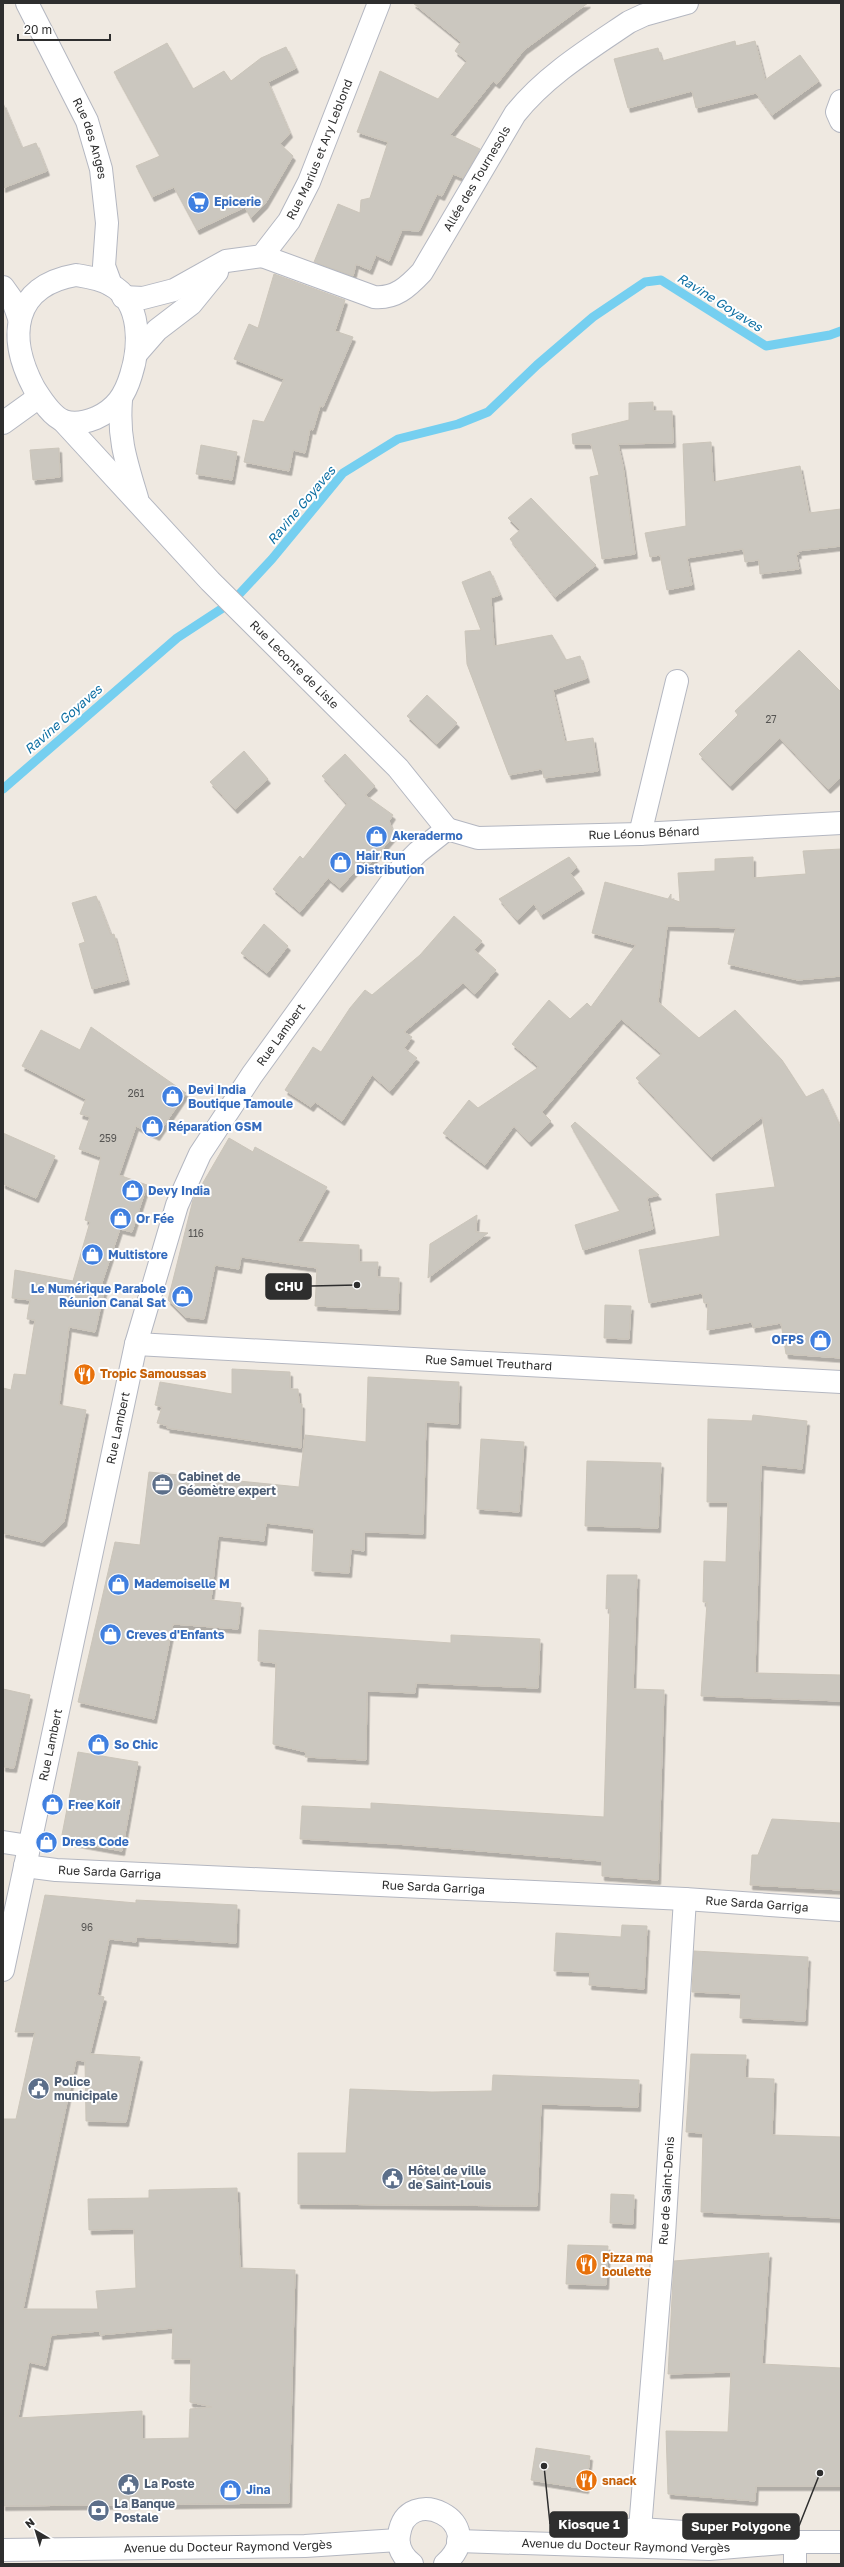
<svg xmlns="http://www.w3.org/2000/svg" width="844" height="2567" viewBox="0 0 844 2567" font-family="'Golos Text',sans-serif">
<defs>
<filter id="shadow"><feDropShadow dx="2.5" dy="4.5" stdDeviation="0" flood-color="#0004"/></filter>
</defs>
<rect width="100%" height="100%" fill="#efe9e1"/>
<g fill="none" stroke-linecap="round" stroke-linejoin="round">
<path stroke="#75cff0" stroke-width="9" d="M3 789 177 638 232 602 272 559 343 473 398 439 458 424 488 412 537 365 593 317 645 282 661 280 766 346 830 335 841 331"/>
</g>
<path fill="#cbc7bf" stroke="#cbc5ba" fill-rule="evenodd" filter="url(#shadow)" d="M413 3H588L524 50 497 84 493 81 450 135 480 149 463 178 453 174 442 196 437 194 419 231 402 230 389 261 376 255 370 270 356 264 353 276 314 262 338 204 360 213 361 200 370 198 388 142 357 132 380 71 438 99 467 61 455 51 461 42Z
M735 41 736 46 755 41 765 80 800 55 819 81 772 115 756 93 696 108 692 91 628 108 614 59 658 48 662 61Z
M167 43 193 89 224 71 231 81 261 58 286 47 296 68 268 82 290 133 280 144 293 156 265 204 251 218 245 207 197 230 174 187 152 197 136 166 160 156 114 72Z
M3 103 22 148 36 143 47 171 3 188Z
M274 274 345 300 335 331 353 337 323 407 320 406 313 430 310 429 305 453 293 450 289 471 244 462 253 420 264 422 284 379 234 359 249 324 258 328Z
M653 402V411H672L673 443 618 444 623 466 635 554 602 559 590 477 599 475 591 444H573L572 434 629 420V403Z
M711 442 713 482 800 466 809 513 841 509V546L798 551 799 554H796L799 569 760 574 759 560 745 562 743 549 687 558 692 585 667 590 660 555 650 557 645 533 686 526 683 444Z
M201 445 237 452 232 480 196 474Z
M59 448 60 477 33 480 30 450Z
M531 498 596 565 555 597 510 539 520 530 508 518Z
M490 571 500 595 491 598 494 646 552 635 566 660 580 656 587 678 553 690 565 742 593 738 598 771 544 778 542 769 509 775 467 664 465 631 481 630 462 582Z
M799 650 841 692V777L828 789 780 738 730 786 699 754 738 715 735 711Z
M427 695 457 723 437 744 407 716Z
M244 751 268 779 235 809 210 782Z
M345 754 375 786 365 795 393 815 389 821 394 835 369 865 364 861 340 888 328 878 300 912 273 889 300 856 303 859 347 804 322 776Z
M841 849V976L798 980 728 964 736 928 667 926 658 1002 699 1038 735 1010 782 1060 806 1097 823 1089 841 1128V1358L786 1354 781 1323 753 1328 752 1322 707 1330 708 1303H704L702 1293 649 1303 639 1250 720 1236 716 1194 775 1187 762 1117 711 1157 636 1078 662 1054 621 1019 542 1112 551 1121 529 1142 514 1126 485 1165 443 1133 469 1100 478 1108 539 1067 512 1044 549 1000 570 1019 587 1003 591 1007 636 945 592 933 605 882 668 899 671 894V899L680 902 678 873 715 871V859L753 857V878L806 874 803 851Z
M569 857 577 867 570 873 582 889 541 915 534 904 517 920 499 899Z
M96 896 111 935 114 934 127 980 92 989 79 944 85 942 72 903Z
M454 916 482 941 474 950 496 970 475 994 463 983 404 1032 412 1037 404 1048 417 1058 390 1091 372 1075 342 1121 315 1102 311 1107 285 1090 313 1047 321 1052 350 1008 365 990 372 995 420 955Z
M264 924 288 946 267 973 241 953Z
M91 1027 186 1093 157 1136 136 1126 119 1175 147 1185 132 1232 120 1229 101 1286 105 1287 95 1332 69 1327 59 1405 86 1410 64 1522 42 1542 3 1533V1388L11 1390 14 1374 26 1375 35 1320 27 1319 30 1300 12 1298 15 1270 73 1281 90 1222 85 1220 101 1157 79 1149 90 1117 80 1114 86 1099 22 1066 41 1030 80 1050Z
M575 1122 659 1195 647 1198 653 1229 583 1250 575 1225 620 1211 571 1126Z
M3 1133 55 1156 36 1198 3 1184Z
M229 1138 253 1152 255 1147 327 1187 297 1242 359 1245V1262H378L377 1277 399 1278 398 1310 315 1306 317 1268 241 1257 239 1269 215 1265 204 1319 185 1317 168 1300 193 1200Z
M477 1215 476 1232 488 1233 428 1278 430 1244Z
M605 1305 631 1306 629 1339 604 1338Z
M232 1369 290 1372V1389H298L299 1403 302 1404 301 1448 167 1428 168 1426 157 1423 162 1407 155 1405 160 1382 232 1394Z
M368 1377 459 1382 458 1424 426 1422 423 1534 364 1532V1551L351 1549 349 1573 312 1571 314 1529 266 1523 264 1541 218 1536 211 1600 241 1603 238 1629 173 1624 154 1719 78 1702 115 1542 140 1545 149 1472 299 1487 305 1435 366 1442Z
M753 1415 807 1421 802 1469 761 1465 755 1673 841 1675V1701L701 1696 707 1602H703L704 1561 726 1562 728 1502H707L708 1419 752 1421Z
M481 1439 524 1442 519 1512 477 1509Z
M587 1461 661 1463 658 1528 585 1526Z
M607 1575H637L633 1689 664 1690 658 1880 602 1876V1861L396 1844 300 1839 302 1806 371 1809V1803L604 1817 610 1608 606 1609Z
M259 1630 451 1643V1635L540 1639 538 1688 416 1683 415 1693 367 1691 366 1760 305 1757 306 1752 273 1744 276 1663 258 1661Z
M3 1689 30 1695 14 1768 3 1767Z
M78 1752 138 1762 122 1851 61 1840Z
M772 1819 841 1823V1890L750 1885 752 1855H758Z
M45 1895 136 1903V1900L237 1905 236 1943 136 1937V1942L109 1939 97 1995 104 1997 90 2054 140 2057 126 2122 86 2121 85 2061 76 2060 23 2309H98L96 2291 136 2288 134 2229 89 2230 88 2199 149 2198V2190L237 2188 240 2268 295 2270 289 2503 3 2506V2119H16L35 2032H15ZM173 2328 172 2359H191L190 2402 212 2407 190 2409 189 2438 142 2439V2411L18 2418 29 2362 45 2366 51 2335 100 2331V2335Z
M622 1925 647 1926 644 1989 589 1985 590 1972 554 1971 556 1933 621 1937Z
M694 1951 808 1957 805 2021 740 2018 741 1994 692 1992Z
M691 2054 746 2055 745 2078 774 2079 772 2135 841 2137V2218L701 2212 703 2133 686 2132Z
M493 2075 639 2080 638 2107 541 2104 537 2206 298 2204V2153H346L350 2089 432 2092 492 2091Z
M611 2194 634 2195 633 2224 610 2223Z
M568 2245 608 2246 606 2285 566 2284Z
M769 2253 762 2364 841 2368V2486H756L755 2501 668 2494 666 2431 728 2432 731 2372 668 2374 674 2261Z
M536 2448 590 2456 586 2489 531 2480Z"/>
<g fill="none" stroke-linecap="round" stroke-linejoin="round">
<defs>
<g id="minor">
<path d="M841 101 837 112 841 121"/>
<path id="s1" d="M262 256 374 297C395 299 408 287 422 272L515 114C545 76 589 49 629 22L644 15 687 3"/>
<path id="s2" d="M123 297 143 298 174 290 226 261 262 256 289 221 309 182 379 3"/>
<path d="M136 354 157 330 191 304 217 272"/>
<path d="M3 423 39 397"/>
<path d="M640 834 677 681"/>
<path id="s3" d="M136 1344 841 1382"/>
<path d="M3 1842 29 1846"/>
<path id="s4" d="M25 1866 56 1870 685 1899 841 1910"/>
<path d="M795 2542V2564"/>
<path id="s5" d="M626 2543 640 2529 664 2235 685 1899"/>
</g>
<g id="tertiary">
<path id="s6" d="M27 3 87 121 101 169 107 223 104 266 111 285"/>
<path d="M76 275C88 277 101 279 111 285 142 302 140 347 131 375 125 395 116 409 96 418 86 422 75 425 64 421 51 416 41 399 34 388 7 337 12 286 76 275Z"/>
<path d="M3 287 13 301 19 318"/>
<path d="M121 400C118 439 126 461 137 498"/>
<path id="s7" d="M63 421 210 581 398 768 447 829"/>
</g>
<g id="secondary">
<path id="s8" d="M3 1970 136 1344 177 1205 200 1154 252 1075 400 870 418 852 447 829 478 838 640 834 841 823"/>
<path d="M585 2533 640 2529 742 2536"/>
<path id="s9" d="M458 2541 709 2549 795 2542H841"/>
<path id="s10" d="M3 2550 305 2546 398 2540"/>
<path d="M412 2564C403 2557 397 2547 399 2535 406 2481 492 2522 445 2564"/>
</g>
</defs>
<use href="#minor" stroke="#b4b7c1" stroke-width="24"/>
<use href="#tertiary" stroke="#b4b7c1" stroke-width="24"/>
<use href="#secondary" stroke="#b4b7c1" stroke-width="24"/>
<use href="#minor" stroke="#fff" stroke-width="22"/>
<use href="#tertiary" stroke="#fff" stroke-width="22"/>
<use href="#secondary" stroke="#fff" stroke-width="22"/>
</g>
<defs>
<symbol id="supermarket-disc" viewBox="-11 -11 22 22"><circle r="9.5" fill="#3f7fe0" stroke="#fff"/><path d="M-6-5.5h2.5l.6 2H6L4.5 2H-2.5L-4.4-4H-6ZM-1.5 3.2a1.3 1.3 0 1 0 .1 0ZM3 3.2a1.3 1.3 0 1 0 .1 0Z" fill="#fff"/></symbol>
<symbol id="shop-disc" viewBox="-11 -11 22 22"><circle r="9.5" fill="#3f7fe0" stroke="#fff"/><path d="M-5-2.5h2.3a2.7 3.5 0 0 1 5.4 0H5L5.5 6h-11ZM-1.5-2.5h3a1.5 2.3 0 0 0-3 0Z" fill="#fff"/></symbol>
<symbol id="restaurant-disc" viewBox="-11 -11 22 22"><circle r="9.5" fill="#e8710a" stroke="#fff"/><path d="M-5-6h1v4h1v-4h1v4h1v-4h1v5L-1.5 .5V6h-2V.5L-5-1ZM5-6V6H3V1.5H1.5Q1.5-4 5-6Z" fill="#fff"/></symbol>
<symbol id="office-disc" viewBox="-11 -11 22 22"><circle r="9.5" fill="#5c6f8a" stroke="#fff"/><path d="M-6-3h4V-5.5h4V-3h4V5H-6ZM-1-4.5V-3h2v-1.5ZM-6 0V1H6V0Z" fill="#fff"/></symbol>
<symbol id="civic-disc" viewBox="-11 -11 22 22"><circle r="9.5" fill="#5c6f8a" stroke="#fff"/><path d="M-.6-6.5H3V-4.5H.6V-3L4-1V1h2V6H-6V1h2V-1L-.6-3ZM-1.2 2.5V6h2.4V2.5Z" fill="#fff"/></symbol>
<symbol id="bank-disc" viewBox="-11 -11 22 22"><circle r="9.5" fill="#5c6f8a" stroke="#fff"/><path d="M-6-4H6V4H-6ZM0-2.3a2.3 2.3 0 1 0 0 4.6a2.3 2.3 0 1 0 0-4.6Z" fill="#fff"/></symbol>
</defs>
<g fill-rule="evenodd">
<use href="#supermarket-disc" x="186" y="190" width="25" height="25"/>
<use href="#shop-disc" x="364" y="824" width="25" height="25"/>
<use href="#shop-disc" x="328" y="850" width="25" height="25"/>
<use href="#shop-disc" x="160" y="1084" width="25" height="25"/>
<use href="#shop-disc" x="140" y="1114" width="25" height="25"/>
<use href="#shop-disc" x="120" y="1178" width="25" height="25"/>
<use href="#shop-disc" x="108" y="1206" width="25" height="25"/>
<use href="#shop-disc" x="80" y="1242" width="25" height="25"/>
<use href="#shop-disc" x="170" y="1284" width="25" height="25"/>
<use href="#shop-disc" x="808" y="1328" width="25" height="25"/>
<use href="#restaurant-disc" x="72" y="1362" width="25" height="25"/>
<use href="#office-disc" x="150" y="1472" width="25" height="25"/>
<use href="#shop-disc" x="106" y="1572" width="25" height="25"/>
<use href="#shop-disc" x="98" y="1622" width="25" height="25"/>
<use href="#shop-disc" x="86" y="1732" width="25" height="25"/>
<use href="#shop-disc" x="40" y="1792" width="25" height="25"/>
<use href="#shop-disc" x="34" y="1830" width="25" height="25"/>
<use href="#civic-disc" x="26" y="2076" width="25" height="25"/>
<use href="#civic-disc" x="380" y="2166" width="25" height="25"/>
<use href="#restaurant-disc" x="574" y="2252" width="25" height="25"/>
<use href="#restaurant-disc" x="574" y="2468" width="25" height="25"/>
<use href="#civic-disc" x="116" y="2472" width="25" height="25"/>
<use href="#shop-disc" x="218" y="2478" width="25" height="25"/>
<use href="#bank-disc" x="86" y="2498" width="25" height="25"/>
</g>
<g text-anchor="middle" stroke-width="4" stroke-linejoin="round" paint-order="stroke">
<g font-size="10" fill="#555452">
<text x="771" y="723">27</text>
<text x="136" y="1097">261</text>
<text x="108" y="1142">259</text>
<text x="196" y="1237">116</text>
<text x="87" y="1931">96</text>
</g>
<g font-size="12" fill="#2e2e2e" stroke="#fff">
<text dy="4" stroke="none"><textPath href="#s6" startOffset="150">Rue des Anges</textPath></text>
<text dy="4" stroke="none"><textPath href="#s2" startOffset="270">Rue Marius et Ary Leblond</textPath></text>
<text dy="4" stroke="none"><textPath href="#s1" startOffset="284">Allée des Tournesols</textPath></text>
<text dy="4" stroke="none"><textPath href="#s7" startOffset="336">Rue Leconte de Lisle</textPath></text>
<text dy="4" stroke="none"><textPath href="#s8" startOffset="1449">Rue Léonus Bénard</textPath></text>
<text dy="4" stroke="none"><textPath href="#s8" startOffset="985">Rue Lambert</textPath></text>
<text dy="4" stroke="none"><textPath href="#s3" startOffset="353">Rue Samuel Treuthard</textPath></text>
<text dy="4" stroke="none"><textPath href="#s8" startOffset="554">Rue Lambert</textPath></text>
<text dy="4" stroke="none"><textPath href="#s8" startOffset="230">Rue Lambert</textPath></text>
<text dy="4" stroke="none"><textPath href="#s4" startOffset="85">Rue Sarda Garriga</textPath></text>
<text dy="4" stroke="none"><textPath href="#s4" startOffset="409">Rue Sarda Garriga</textPath></text>
<text dy="4" stroke="none"><textPath href="#s4" startOffset="733">Rue Sarda Garriga</textPath></text>
<text dy="4" stroke="none"><textPath href="#s5" startOffset="359">Rue de Saint-Denis</textPath></text>
<text dy="4" stroke="none"><textPath href="#s9" startOffset="168">Avenue du Docteur Raymond Vergès</textPath></text>
<text dy="4" stroke="none"><textPath href="#s10" startOffset="225">Avenue du Docteur Raymond Vergès</textPath></text>
</g>
<g font-size="12" font-weight="bold" fill="#366cbe" stroke="#fff" text-anchor="start">
<text x="214" y="206">Epicerie</text>
<text x="392" y="840">Akeradermo</text>
<text x="356" y="860">Hair Run<tspan x="356" dy="14">Distribution</tspan></text>
<text x="188" y="1094">Devi India<tspan x="188" dy="14">Boutique Tamoule</tspan></text>
<text x="168" y="1131">Réparation GSM</text>
<text x="148" y="1195">Devy India</text>
<text x="136" y="1223">Or Fée</text>
<text x="108" y="1259">Multistore</text>
<text x="166" y="1293" text-anchor="end">Le Numérique Parabole<tspan x="166" dy="14">Réunion Canal Sat</tspan></text>
<text x="804" y="1344" text-anchor="end">OFPS</text>
<text x="134" y="1588">Mademoiselle M</text>
<text x="126" y="1639">Creves d'Enfants</text>
<text x="114" y="1749">So Chic</text>
<text x="68" y="1809">Free Koif</text>
<text x="62" y="1846">Dress Code</text>
<text x="246" y="2494">Jina</text>
</g>
<g font-size="12" font-weight="bold" fill="#c56008" stroke="#fff" text-anchor="start">
<text x="100" y="1378">Tropic Samoussas</text>
<text x="602" y="2262">Pizza ma<tspan x="602" dy="14">boulette</tspan></text>
<text x="602" y="2485">snack</text>
</g>
<g font-size="12" font-weight="bold" fill="#4e5e75" stroke="#fff" text-anchor="start">
<text x="178" y="1481">Cabinet de<tspan x="178" dy="14">Géomètre expert</tspan></text>
<text x="54" y="2086">Police<tspan x="54" dy="14">municipale</tspan></text>
<text x="408" y="2175">Hôtel de ville<tspan x="408" dy="14">de Saint-Louis</tspan></text>
<text x="144" y="2488">La Poste</text>
<text x="114" y="2508">La Banque<tspan x="114" dy="14">Postale</tspan></text>
</g>
<g font-size="13" font-style="italic" fill="#0d6fa3" stroke="#fff">
<text transform="translate(720 302) rotate(32)" y="5">Ravine Goyaves</text>
<text transform="translate(301 505) rotate(-50)" y="5">Ravine Goyaves</text>
<text transform="translate(63 719) rotate(-41)" y="5">Ravine Goyaves</text>
</g>
</g>
<path fill="none" stroke="#2e2e2e" stroke-width="1.5" d="M357 1285L311 1286M544 2466L550 2524M820 2473L799 2526"/>
<g fill="#2e2e2e" stroke="#fff" stroke-width="1.5">
<circle cx="357" cy="1285" r="4"/>
<circle cx="544" cy="2466" r="4"/>
<circle cx="820" cy="2473" r="4"/>
</g>
<g fill="#2e2e2e" stroke="#2e2e2e" stroke-width="1.5">
<rect x="266" y="1274" width="45" height="25" rx="4"/>
<rect x="550" y="2512" width="77" height="25" rx="4"/>
<rect x="683" y="2514" width="116" height="25" rx="4"/>
</g>
<g font-size="13" text-anchor="middle" font-weight="bold" fill="#fff">
<text x="289" y="1291">CHU</text>
<text x="589" y="2529">Kiosque 1</text>
<text x="741" y="2531">Super Polygone</text>
</g>
<rect width="844" height="2567" fill="none" stroke="#2e2e2e" stroke-width="8"/>
<g transform="translate(36 2531) rotate(322)" stroke="#ffffff" stroke-width="3" paint-order="stroke">
<path d="M0-3L7 15L0 10L-7 15Z" fill="#2e2e2e"/>
<text y="-6" font-size="11" font-weight="bold" text-anchor="middle" fill="#2e2e2e">N</text>
</g>
<path d="M18 34v6h92v-6" fill="none" stroke="#2e2e2e" stroke-width="2"/>
<text x="24" y="34" font-size="12" fill="#2e2e2e" stroke="#ffffff" stroke-width="3" paint-order="stroke">20 m</text>
</svg>
